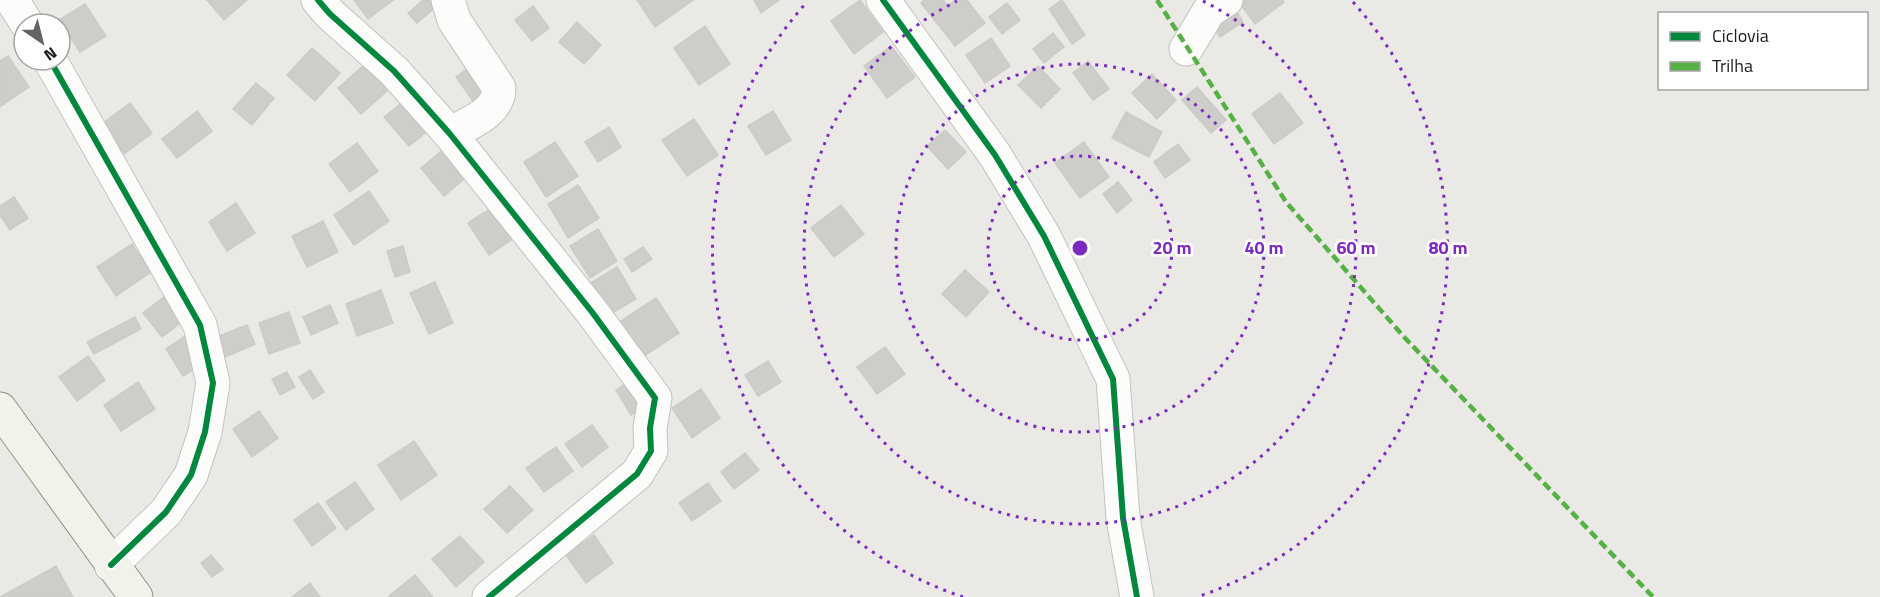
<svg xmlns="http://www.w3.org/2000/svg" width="1880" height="597" viewBox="0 0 1880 597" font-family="'Titillium Web',sans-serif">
<rect width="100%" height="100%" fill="#eae9e5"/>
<path fill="#cecdca" stroke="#cdcbc7" stroke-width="1.5" d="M207 0H247L224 20Z
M354 0H393L368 19Z
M423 0 442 2 417 23 408 13Z
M637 0H693L655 27Z
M754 0H779L761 13Z
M860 0 883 32 854 54 831 21Z
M924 0H943L948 6 955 0H967L985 23 955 46 921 3Z
M1062 0 1085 35 1072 44 1049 9Z
M1243 0H1283L1284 2 1255 24 1239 2Z
M1007 3 1020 20 1002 34 989 17Z
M85 4 106 36 80 52 59 20Z
M1232 4 1243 22 1220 37 1208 19Z
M533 6 549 28 532 41 515 20Z
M577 22 601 45 584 64 559 42Z
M705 26 730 64 699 85 674 48Z
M1053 33 1064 47 1044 63 1033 49Z
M991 38 1010 66 985 83 966 55Z
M891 46 915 77 887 98 864 66Z
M312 48 340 73 315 101 287 75Z
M8 56 29 87 1 106 0 61Z
M479 60 498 88 475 104 456 77Z
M1088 61 1109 89 1093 100 1073 73Z
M364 65 387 91 361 114 338 88Z
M1038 66 1060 89 1041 108 1018 85Z
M1152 74 1176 100 1157 119 1132 93Z
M256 83 274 98 252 125 233 109Z
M1197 87 1226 120 1211 133 1182 100Z
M1280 93 1303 123 1274 144 1252 114Z
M410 96 434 126 409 146 384 117Z
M130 103 152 133 124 154 102 124Z
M197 111 212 131 177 158 162 139Z
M773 111 791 140 766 155 748 126Z
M1126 112 1162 132 1149 157 1112 138Z
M694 119 718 155 687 176 662 140Z
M609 127 621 147 598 162 585 142Z
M945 130 966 152 948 169 927 146Z
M555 142 578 176 546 197 524 162Z
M1084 142 1109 177 1080 198 1055 163Z
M357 143 378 171 350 192 329 164Z
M1178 144 1190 160 1165 178 1154 162Z
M446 147 469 175 444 196 421 168Z
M1118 182 1132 200 1117 213 1103 194Z
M578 185 599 218 568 238 548 204Z
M369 191 389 221 354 245 334 215Z
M14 197 28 218 10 230 0 215V206Z
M236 203 255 233 227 251 209 222Z
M496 205 517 236 489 255 468 223Z
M841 205 864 234 834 257 811 228Z
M323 221 338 252 307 267 292 236Z
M598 229 617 261 590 278 570 246Z
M132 244 151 272 116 296 97 267Z
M403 246 410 272 395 277 387 251Z
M643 247 652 259 632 272 624 259Z
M617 267 636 299 607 316 589 284Z
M965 270 989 292 966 317 942 294Z
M435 282 453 323 429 334 410 293Z
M381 290 393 323 357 336 346 304Z
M164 297 183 321 162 337 143 313Z
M656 298 679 333 644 356 621 321Z
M330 305 338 323 311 335 303 317Z
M289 312 300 343 269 354 259 323Z
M135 317 141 329 94 354 87 342Z
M247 325 255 344 225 357 217 337Z
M188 334 206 362 183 376 166 349Z
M885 347 905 374 877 394 857 367Z
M88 356 105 380 77 401 59 377Z
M768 361 781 382 758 396 745 375Z
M310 370 324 392 313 399 299 377Z
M287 372 295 387 280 395 272 379Z
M634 378 650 404 631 415 616 390Z
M138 382 155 409 121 431 104 405Z
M701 389 720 418 692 438 672 408Z
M259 411 278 438 252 457 233 429Z
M592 425 608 447 582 467 565 444Z
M414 441 437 475 401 500 378 465Z
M556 447 573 471 544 492 526 468Z
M745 453 759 470 734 489 721 472Z
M355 482 374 509 346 530 326 502Z
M708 483 721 501 692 521 679 503Z
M510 486 533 510 507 533 484 509Z
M318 503 336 528 312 546 294 520Z
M594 535 613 563 586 583 566 555Z
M460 536 484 562 456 587 432 559Z
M211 555 223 569 212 577 201 563Z
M56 566 73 597H0Z
M415 575 433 597H390L389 596Z
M310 583 320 597H292Z"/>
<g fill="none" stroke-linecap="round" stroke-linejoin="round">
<defs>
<path id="minor" d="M12 0 27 24
M318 0 330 14 394 71 450 134 592 312 655 398 650 428 651 451 637 474 489 597
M448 0 454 20 499 88C499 113 470 122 450 134
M883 0 995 155 1044 236 1113 379 1123 518 1137 597
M1186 49 1209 11 1226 0
M50 60 200 325 213 383 205 432 191 475 166 512 111 565"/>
<path id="secondary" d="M0 409 136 597"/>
</defs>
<use href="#minor" stroke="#c3c2c1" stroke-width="35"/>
<use href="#secondary" stroke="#90937f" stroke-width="35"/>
<use href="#minor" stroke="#fcfcfb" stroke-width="33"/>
<use href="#secondary" stroke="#f1f2ea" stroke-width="33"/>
<path stroke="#55b145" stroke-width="4.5" stroke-dasharray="9 4.5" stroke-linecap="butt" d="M1157 0 1286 202 1405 338 1653 597"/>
<defs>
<path id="cycleway" d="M318 0 330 14 394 71 450 134 592 312 655 398 650 428 651 451 637 474 489 597
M883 0 995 155 1044 236 1113 379 1123 518 1137 597
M50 60 200 325 213 383 205 432 191 475 166 512 111 565"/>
</defs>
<use href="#cycleway" stroke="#fff" stroke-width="10"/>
<use href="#cycleway" stroke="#00873e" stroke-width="6"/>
</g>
<g fill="none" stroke="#7b2cbf" stroke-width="3" stroke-dasharray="3 6">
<circle cx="1080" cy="248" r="92"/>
<circle cx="1080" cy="248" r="184"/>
<path d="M1203 1A276 276 0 1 1 957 1"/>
<path d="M963 597A368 368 0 0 1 807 2M1353 2A368 368 0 0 1 1197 597"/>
</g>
<circle cx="1080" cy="248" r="9" fill="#7b2cbf" stroke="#fff" stroke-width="3"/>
<g font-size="18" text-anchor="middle" font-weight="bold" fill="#7b2cbf" stroke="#fff" stroke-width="5" stroke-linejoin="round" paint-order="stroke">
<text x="1172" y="254">20 m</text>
<text x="1264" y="254">40 m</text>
<text x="1356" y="254">60 m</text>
<text x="1448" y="254">80 m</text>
</g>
<rect x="1658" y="12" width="210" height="78" fill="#ffffff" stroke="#a4a4a4" stroke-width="1.5"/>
<rect x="1670" y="32" width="30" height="9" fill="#00873e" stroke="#a4a4a4" stroke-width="1.5"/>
<text x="1712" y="42" font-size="18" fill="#1c1c1c">Ciclovia</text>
<rect x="1670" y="62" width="30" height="9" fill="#55b145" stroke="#a4a4a4" stroke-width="1.5"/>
<text x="1712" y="72" font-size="18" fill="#1c1c1c">Trilha</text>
<g transform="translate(42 42) rotate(145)"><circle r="28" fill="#ffffff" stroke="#a4a4a4" stroke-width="1.5"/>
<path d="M0-4.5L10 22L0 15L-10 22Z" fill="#646462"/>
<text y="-9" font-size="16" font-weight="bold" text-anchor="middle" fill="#1c1c1c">N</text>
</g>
</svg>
